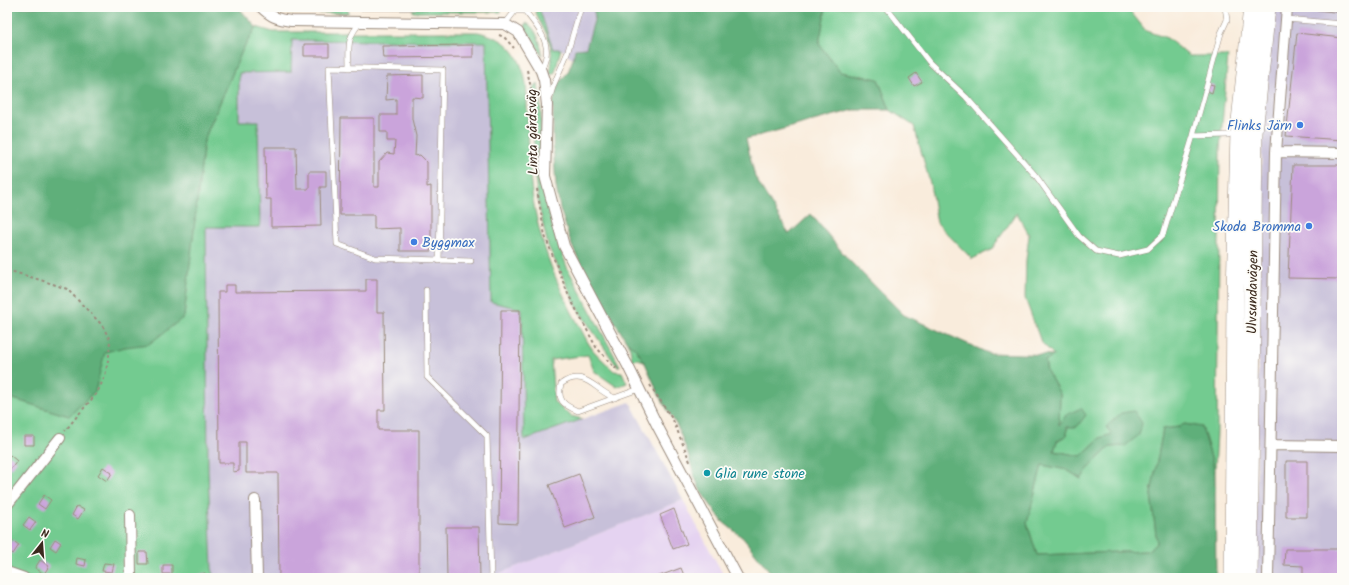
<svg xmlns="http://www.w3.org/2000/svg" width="1349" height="585" viewBox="0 0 1349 585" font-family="Kalam,sans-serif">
<rect width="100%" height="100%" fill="#fdfcf7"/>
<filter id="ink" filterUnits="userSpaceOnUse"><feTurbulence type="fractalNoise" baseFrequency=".025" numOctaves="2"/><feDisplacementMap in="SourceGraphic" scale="8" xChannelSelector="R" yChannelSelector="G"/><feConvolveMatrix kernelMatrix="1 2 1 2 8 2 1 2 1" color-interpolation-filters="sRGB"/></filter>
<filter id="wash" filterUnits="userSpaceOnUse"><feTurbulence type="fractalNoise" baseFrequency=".012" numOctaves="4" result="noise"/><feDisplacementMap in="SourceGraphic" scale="16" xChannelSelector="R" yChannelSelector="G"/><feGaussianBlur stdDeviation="0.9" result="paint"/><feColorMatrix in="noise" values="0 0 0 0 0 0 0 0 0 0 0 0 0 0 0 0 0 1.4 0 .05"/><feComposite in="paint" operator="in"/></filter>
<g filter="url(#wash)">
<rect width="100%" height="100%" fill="#f9ecdc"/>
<path fill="#e5d3f1" d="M683 500 725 578H498L500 573Z"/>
<path fill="#c7c0d9" d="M539 7H593L595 17 586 49H575L573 59 561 49H553Z
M1274 7H1342V578H1255L1262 122Z
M291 40 486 42 491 302 522 308 524 440 630 402 683 500 500 573 498 578H215L212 569 208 471 206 227H259L258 121H239V73L291 72Z"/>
<path fill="#73cb90" stroke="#577a57" d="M272 7H348V13H277Z
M413 7H501V12H413Z
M826 7H1127L1146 31 1167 38 1189 56H1228L1220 149 1217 432 1215 471 1202 427 1184 424 1179 427 1163 429 1151 494 1157 543 1147 551 1037 555 1027 523 1042 465 1067 470 1081 479 1091 465 1110 447 1125 446 1112 434 1100 438 1081 456 1054 451 1057 441 1067 435V427L1086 415 1080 409 1059 427 1060 394 1047 371 1045 361 1054 355 1041 342 1025 298 1026 260 1029 235 1017 213 991 250 972 259 937 223 930 183 914 126 890 110 878 79 840 72 819 44Z
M535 8H539L553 49H561L555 72 551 75 550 73C554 57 551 43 544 29 540 22 536 16 535 8Z
M526 23C536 26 542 46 542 55L525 27Z
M256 27 273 32H478C504 38 516 48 524 74 527 84 527 97 527 107 528 129 529 150 530 171 533 224 551 274 576 320 582 330 586 341 593 350 599 357 607 364 614 371L622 372 627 383 617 387 594 371 588 355 551 360 554 402 571 416 583 419 524 440 522 309 491 302 486 42 292 40 291 72 239 73V121H258L260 227H206L208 471 212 569 215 578H7V397L69 416 95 391 104 352 125 347 184 317 204 140 242 51Z
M538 84 541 110 542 181 553 229 567 267 620 366H617L612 359 579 311 548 246 539 207 535 179 532 91 534 86Z
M627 342 636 349 645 363 639 359 632 360 630 348Z"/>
<path fill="#5eaf7a" stroke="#4c6c4c" d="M7 7H238L256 27 242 51 204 140 184 317 149 344 125 347 105 352 95 391 69 416 7 397Z
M593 7H826L819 44 840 72 878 79 890 110H854L746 139 755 177 789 234 811 214 847 258 904 315 988 353 1055 355 1045 361 1047 371 1060 394 1059 425 1066 415 1081 408 1086 415 1077 427H1067V435L1057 441 1054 451 1081 456 1100 438 1112 434 1106 427 1121 413 1134 411 1142 423 1139 435 1125 446 1110 447 1091 465 1081 479 1067 470 1042 465 1027 523 1037 555 1147 551 1157 543 1151 494 1163 429 1179 427 1184 424 1202 427 1215 471 1216 578H775L743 538 723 522 701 492 694 475 688 454 678 428 659 395 645 363 636 349 627 342 590 283 572 246 560 209 556 187 553 144V104L556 91 559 83 568 72 573 59 575 49 586 48 595 17Z"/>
<g id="blocks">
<path fill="#caa4db" d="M1300 7H1342V13L1300 8Z
M1297 33 1342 38V140L1286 136Z
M304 44H329V56H304Z
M473 45V57L383 58 382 46Z
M916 73 922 82 914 86 909 78Z
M423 75V98L412 97V119L416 136 415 156 420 155 427 162V187L431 186V251H400V228L374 229V215H340L341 118H374V187H379V162L387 153 394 154 395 141H387V132H380V115H396V99L386 100 387 76Z
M1209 84 1214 85 1212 93 1207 91Z
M265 147H296L297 189H309V171H326V187H320L321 226 271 227V199H266Z
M1293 165H1342V279L1288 278Z
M366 279H377V312H384L385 410H378V430H419V578H279L278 473H246V442H239V471L233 472V463H219L218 292H225V285H235V292L366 291Z
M501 310H520L518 524 499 523Z
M24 436H34V445H24Z
M10 455 17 461 11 469 7 466V459Z
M1286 461H1307V517H1286Z
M103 467 112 473 107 481 98 475Z
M579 474 595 517 565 528 549 485Z
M44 495 51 500 45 509 38 504Z
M77 506 84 510 78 519 72 515Z
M674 509 687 544 673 549 660 515Z
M29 517 36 522 30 530 23 525Z
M446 527H479L480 578H447Z
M55 539 61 543 56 551 50 547Z
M12 540 19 545 13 554 7 550V546Z
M1285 549H1342V578H1303V566L1284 565Z
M139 552H147L148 564H139Z
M77 558 86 560 85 566 76 564Z
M40 560 49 566 44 574 35 568Z
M104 563 114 564 112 572 102 571Z
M163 565H172V574H163Z
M681 568 685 578H654Z
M205 573 207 578H198L197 575Z
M697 574 699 578H688Z"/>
</g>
</g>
<g filter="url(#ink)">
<use href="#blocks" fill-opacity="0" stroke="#9a8b7d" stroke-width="1"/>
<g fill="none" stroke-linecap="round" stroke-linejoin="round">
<defs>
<path id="lane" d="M355 7V8L493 7
M525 7V11C535 24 549 39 546 56 545 61 543 66 541 71
M886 7 929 62 966 97 1036 176 1079 236 1096 251 1119 256 1148 249 1163 235 1193 136 1221 33 1227 20 1225 7
M1286 19 1342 24
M505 24 515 11H525
M349 68C349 47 346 38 361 22
M549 100 554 84 567 54 581 7
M1193 136 1228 135 1237 132
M439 261 443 70 329 67 337 244 375 258 471 261
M426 290 427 377 487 436 491 578
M615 398C595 391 585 367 561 384 557 400 563 405 578 411L639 389"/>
<path id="street" d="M261 7C271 17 277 19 291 21L505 24 518 32 541 71 544 80 547 105 545 176 564 246 628 366 658 427 738 578
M1276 152 1342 153
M1271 445 1342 446
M255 500 257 578
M7 505 60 438
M130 515 131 578
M7 572 24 578
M1268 578 1276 152 1287 7"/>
<path id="primary" d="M1233 578 1235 296 1239 131 1252 7
M1249 578 1254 133 1267 7"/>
</defs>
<use href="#lane" stroke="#9a8b7d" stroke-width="6"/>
<use href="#street" stroke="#9a8b7d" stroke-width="12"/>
<use href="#primary" stroke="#9a8b7d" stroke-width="18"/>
<path stroke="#9a8b7d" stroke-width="2" stroke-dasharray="3 3" stroke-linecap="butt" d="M499 35 504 37 514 48
M527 70 533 97 535 139
M537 189 545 236 568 294 596 347 615 368 617 367
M7 270 47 282 67 289 102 325 110 340 109 355 105 376 97 393 78 415 65 431
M650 385 673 420 691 464"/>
<use href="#lane" stroke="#fff" stroke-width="5"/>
<use href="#street" stroke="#fff" stroke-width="10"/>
<use href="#primary" stroke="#fff" stroke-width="17"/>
</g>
</g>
<g fill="#3f7fe0" stroke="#fdfcf7" stroke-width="1.5">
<circle cx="1300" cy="125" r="4"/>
<circle cx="1309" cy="226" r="4"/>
<circle cx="414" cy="242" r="4"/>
</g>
<circle fill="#0f9aa8" stroke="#fdfcf7" stroke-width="1.5" cx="707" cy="473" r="4"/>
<g text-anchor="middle" stroke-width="3.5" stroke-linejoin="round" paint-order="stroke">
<g font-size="14" fill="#366cbe" stroke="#fdfcf7" text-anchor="end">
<text x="1292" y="130">Flinks Järn</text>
<text x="1301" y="231">Skoda Bromma</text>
<text x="422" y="247" text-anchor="start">Byggmax</text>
</g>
<g font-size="14" fill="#3b2a1e" stroke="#fdfcf7">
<text transform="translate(532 132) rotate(-91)" y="5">Linta gårdsväg</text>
<text transform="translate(1252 292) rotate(-89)" y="5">Ulvsundavägen</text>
</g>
<g font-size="14" fill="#0d838f" stroke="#fdfcf7" text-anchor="start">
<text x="715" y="478">Glia rune stone</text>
</g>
</g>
<rect width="1349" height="585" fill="none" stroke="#fdfcf7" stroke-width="24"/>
<g transform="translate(42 543) rotate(17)" stroke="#fdfcf7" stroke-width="3" paint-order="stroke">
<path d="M0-3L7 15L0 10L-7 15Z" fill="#3b2a1e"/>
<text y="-6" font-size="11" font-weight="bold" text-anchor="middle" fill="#3b2a1e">N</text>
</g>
</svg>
